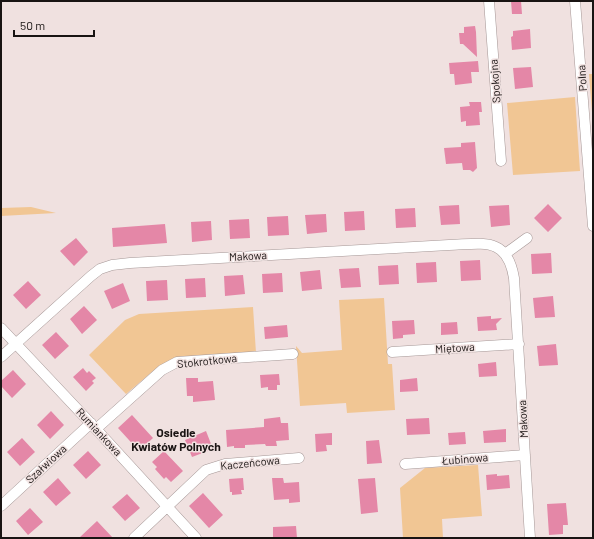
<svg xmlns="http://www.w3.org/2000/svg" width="594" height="539" viewBox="0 0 594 539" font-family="Barlow,sans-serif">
<rect width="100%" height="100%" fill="#f0e1e0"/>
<path fill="#f1c694" d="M589 74H593V125Z
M575 97 580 171 513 175 507 103Z
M31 207 56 213 1 216V208Z
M384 298 388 364H392L395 410 347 413 346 403 300 406 296 346 302 353 342 350 339 300Z
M253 307 256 353 159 366 126 394 89 355 125 320 139 314Z
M478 465 482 516 442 519 443 538H403L400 488 425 468Z"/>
<path fill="#e487a7" d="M511 1H521L522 14H512Z
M475 26 476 32 477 57 463 44H460L459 33H464V27Z
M530 29 531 48 512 50 511 37 513 36V31Z
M478 61 479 72H471L472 83 455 85 454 74H450L449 63Z
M531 67 533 87 515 89 513 68Z
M469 102H481L482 112H479L480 125 466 126V121L461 122 460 107 470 106Z
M475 142 477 168 473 172 470 170H463L462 163 446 164 444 148 461 147V143Z
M548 204 562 218 548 232 534 218Z
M459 205 460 224 441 225 439 206Z
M509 205 510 225 491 227 489 206Z
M415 208 416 227 396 228 395 209Z
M364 211 365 230 345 231 344 212Z
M326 214 327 232 307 234 305 215Z
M288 216 289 235 268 236 267 217Z
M249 219 250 238 230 239 229 220Z
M211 221 212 240 192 242 191 222Z
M165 224 167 243 113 247 112 228Z
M76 238 88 252 74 266 60 251Z
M551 253 552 273 532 274 531 254Z
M480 260 481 280 461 281 460 261Z
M436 262 437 282 417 283 416 263Z
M398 265 399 284 379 285 378 266Z
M359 268 361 287 341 288 339 269Z
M320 270 322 289 302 291 300 272Z
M282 273 283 292 263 293 262 274Z
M243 275 245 294 225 296 224 276Z
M205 278 206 297 186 298 185 279Z
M167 280 168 300 147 301 146 281Z
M28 281 41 295 26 309 13 295Z
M123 283 130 301 112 309 104 291Z
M553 296 555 317 535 318 533 298Z
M84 306 97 320 82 334 70 319Z
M491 316V319L502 318 496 324 497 330 478 331 477 317Z
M414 320 415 334 403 335V338L393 339 392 321Z
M457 322 458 334 441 335V323Z
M287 325 288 337 265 339 264 327Z
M56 332 69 346 55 359 42 345Z
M556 344 558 365 539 366 537 346Z
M496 362 497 376 479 377 478 364Z
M83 368 87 373 89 371 96 378 92 381 94 383 86 391 73 377Z
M13 370 26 384 12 398 1 386V381Z
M279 374 280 385H277V390H268V387L261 388 260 375Z
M186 378H198V382L213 381 215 400 193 402V396H187Z
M417 378 418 391 400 392V380Z
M51 411 64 425 50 439 37 425Z
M132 415 153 438 139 451 118 428Z
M280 417 281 423H288L289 440 276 441 277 446H266L265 444 245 445V448H234V446L227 447 226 430 264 427V419Z
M429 418 430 434 407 435 406 419Z
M506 429V442L484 443 483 431Z
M206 431 213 449 192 457 185 440Z
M465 432 466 444 449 445 448 433Z
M332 433V445H326L327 451 316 452 315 434Z
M22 438 35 452 20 466 7 452Z
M379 440 382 463 367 464 366 441Z
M88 451 101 465 86 479 73 465Z
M164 451 183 471 171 482 166 477 164 479 155 469 157 467 152 462Z
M497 474V476L509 475 510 488 487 490 486 475Z
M58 478 71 493 56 506 43 492Z
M243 478 244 490H241L242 494 232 495V492H230L229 479Z
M272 478H283L284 483 299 482 300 502 289 503V499L274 500Z
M375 478 378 512 361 514 358 479Z
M203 493 223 515 209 528 189 506Z
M127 494 140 508 125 521 112 507Z
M566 503 568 525H563V534L549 535 547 504Z
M30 508 43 522 28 535 16 521Z
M97 521 113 538H79Z
M296 526 297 538H273V527Z"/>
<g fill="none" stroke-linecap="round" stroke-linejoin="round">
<defs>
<path id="street" d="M489 1 501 161
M575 1 593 226
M505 254 527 238
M1 328 96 429 196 538
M392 352 519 344
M1 357 91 276 100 269 112 265 130 263 449 245C483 244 507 236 514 278L530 538
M96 429 162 370 177 362 293 354
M405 464 525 455
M1 506 91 423
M134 538 206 470 225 464 299 458"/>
</defs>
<use href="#street" stroke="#a59796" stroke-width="11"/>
<use href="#street" stroke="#fff" stroke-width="10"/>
</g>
<g text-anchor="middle" stroke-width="3" stroke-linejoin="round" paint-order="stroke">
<g font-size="11" fill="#191413" stroke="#f0e1e0">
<text transform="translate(582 78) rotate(-94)" y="4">Polna</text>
<text transform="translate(495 81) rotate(-94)" y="4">Spokojna</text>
<text transform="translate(248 256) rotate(-3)" y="4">Makowa</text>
<text transform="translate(455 348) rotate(-4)" y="4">Miętowa</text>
<text transform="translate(207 361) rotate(-6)" y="4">Stokrotkowa</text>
<text transform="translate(523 419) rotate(-93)" y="4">Makowa</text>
<text transform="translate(99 432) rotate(47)" y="4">Rumiankowa</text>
<text transform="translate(465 459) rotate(-5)" y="4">Łubinowa</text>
<text transform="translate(250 463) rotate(-6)" y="4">Kaczeńcowa</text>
<text transform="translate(46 464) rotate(-43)" y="4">Szałwiowa</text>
</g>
<g font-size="12" font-weight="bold" fill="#191413" stroke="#f0e1e0">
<text x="176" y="437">Osiedle<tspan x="176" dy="14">Kwiatów Polnych</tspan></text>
</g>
</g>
<rect width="594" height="539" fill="none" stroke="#191413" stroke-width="4"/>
<path d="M14 30v6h80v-6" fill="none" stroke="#191413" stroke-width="2"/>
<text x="20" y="30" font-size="12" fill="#191413" stroke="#f0e1e0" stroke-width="3" paint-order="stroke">50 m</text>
</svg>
